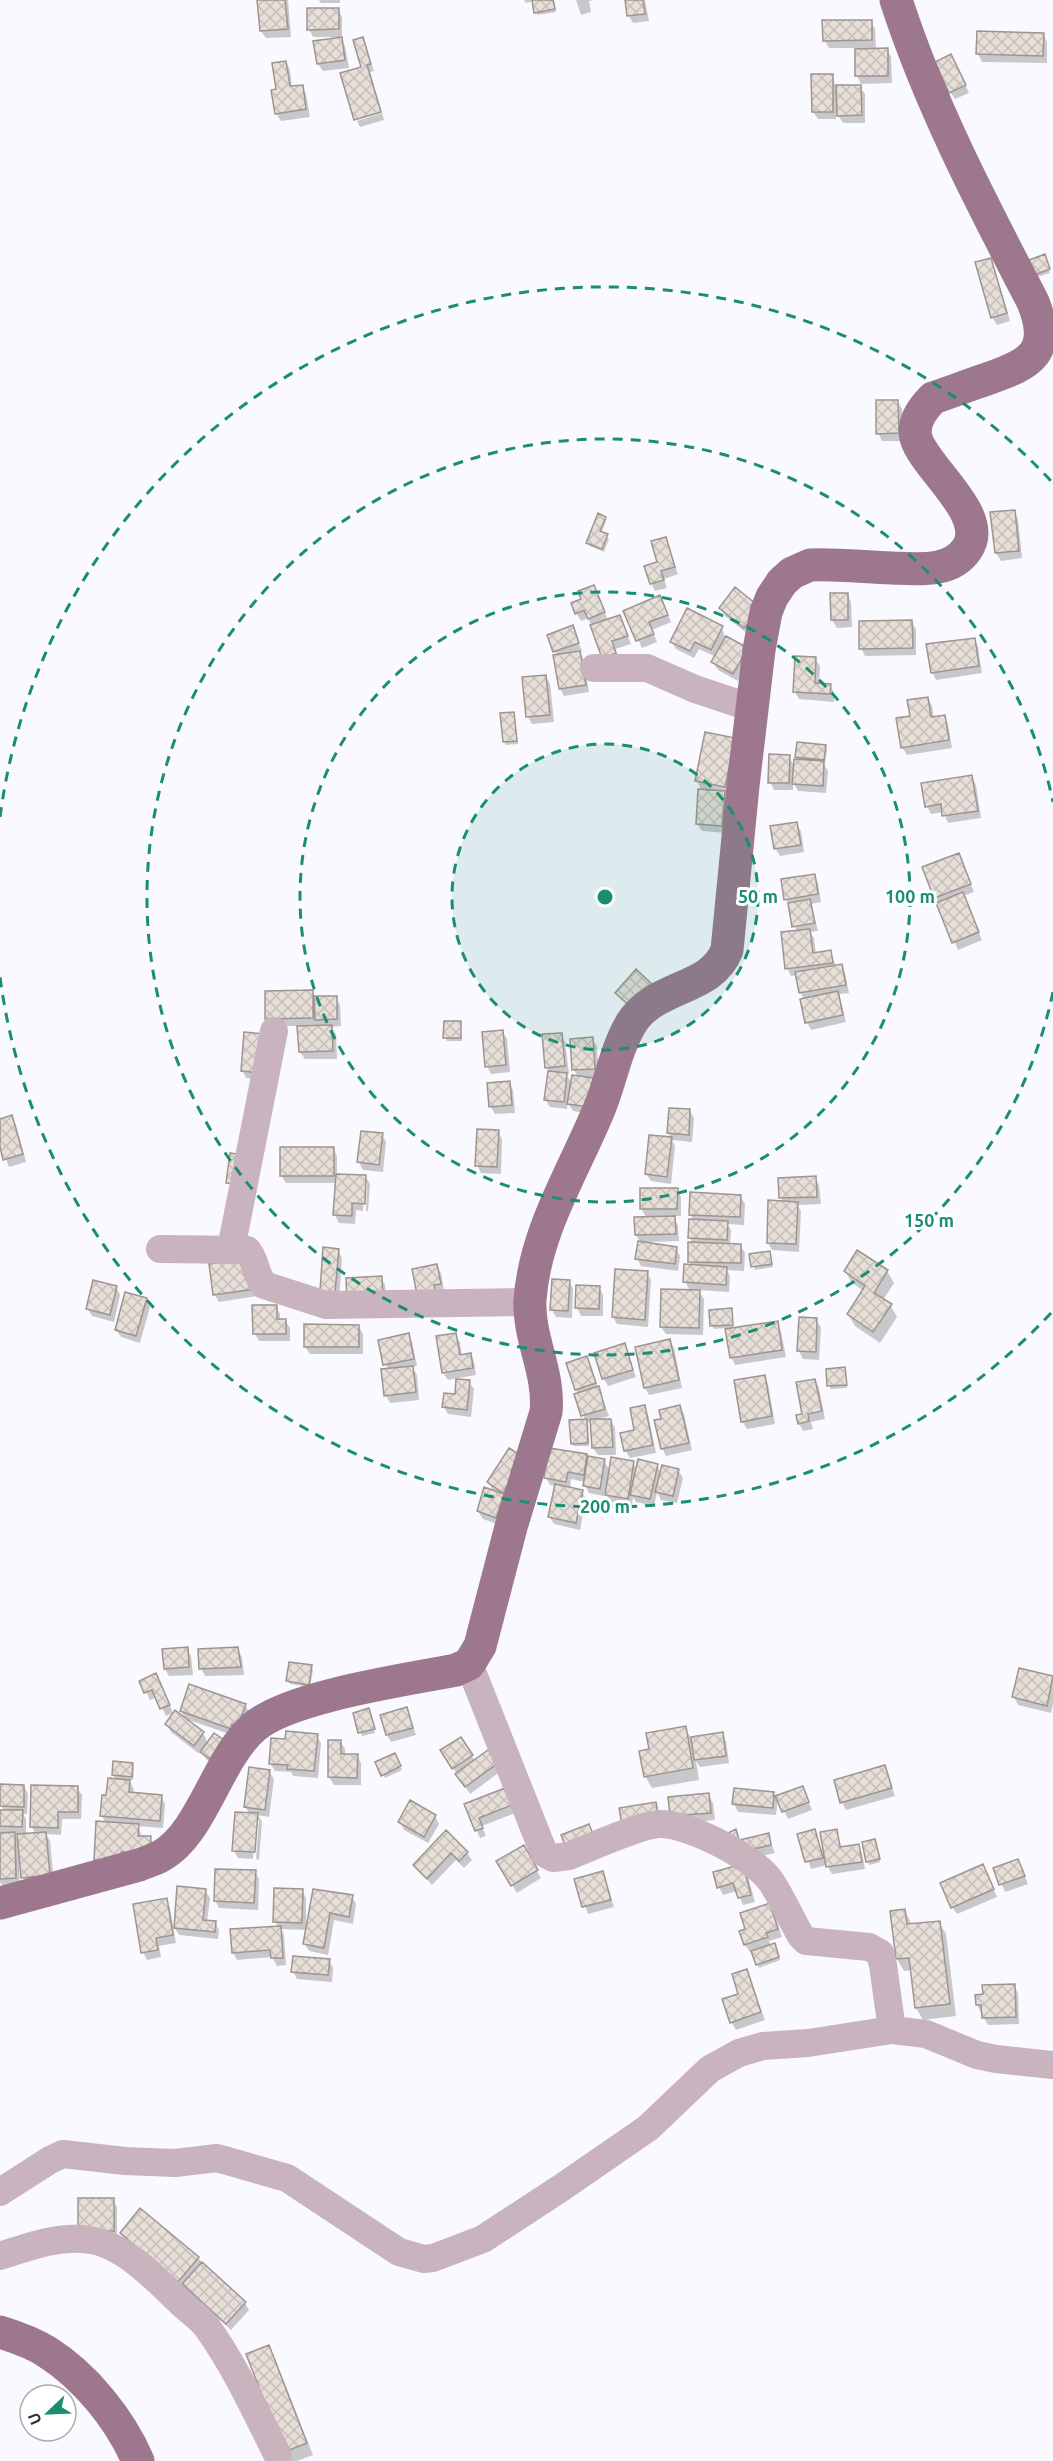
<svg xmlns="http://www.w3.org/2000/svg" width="1053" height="2461" viewBox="0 0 1053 2461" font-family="Ubuntu,sans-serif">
<defs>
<pattern id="building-cross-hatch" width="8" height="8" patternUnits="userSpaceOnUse" patternTransform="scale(1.5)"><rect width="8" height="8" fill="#e7ded7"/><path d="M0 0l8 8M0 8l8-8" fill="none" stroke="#c6bfb9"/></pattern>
</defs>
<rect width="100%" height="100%" fill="#f9f9ff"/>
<path fill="#0003" fill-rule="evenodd" d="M259 0H288L291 37 266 38 261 31Z
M319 0H340V3H321Z
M524 0H554L556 12 537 15 533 1 526 3Z
M576 0H593L589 1 591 12 581 15Z
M626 0H645L649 21 633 23 629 16Z
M338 9 342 17V37H340L345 46 349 68 323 71 318 64 315 42 339 39V37H313L309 29Z
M871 21 875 29 876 50H887L891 57 892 83 861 84 857 76V48H829L824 40Z
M1043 34 1047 42V63L982 62 978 54Z
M363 39 374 71 370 72 381 110 355 118 363 68Z
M286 62 290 70 292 88 302 86 306 94 310 117 281 121 276 113 278 90Z
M955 63 969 93 955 99 950 92Z
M832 75 836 87H860L865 94V123H843L836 112V119H818L813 112Z
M382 113 384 120 360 127 357 121Z
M1046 259 1050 273 1037 277 1036 274Z
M990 260 994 267 1010 321 997 325 992 317Z
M898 402 902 409 903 441H882L878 433Z
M1014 511 1018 519 1022 558 1001 561 996 553 992 514Z
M605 518 606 521 601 534 609 539 604 552 590 546 588 543Z
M665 538 678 574 664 579 667 588 655 591 651 583Z
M597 594 608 620 623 624 631 644 615 649 620 660 608 665 588 618 581 621 576 613Z
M847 594 851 602 852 627 837 628 832 620Z
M660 597 671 622 652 630 657 642 642 648 625 611Z
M721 608 764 616 749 635 725 616Z
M911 621 916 629V655L865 656 861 648Z
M572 627 582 651 579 652 584 660 589 692 564 696 560 688 557 656 549 636Z
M722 628 725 637 747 649 751 657 738 681 718 670 713 662 716 657 699 649 694 658 676 649 672 642Z
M974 639 978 647 982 673 936 680 932 672Z
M815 659 820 666 819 685H830L834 693V702L799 699 794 691Z
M546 677 550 684 554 722 532 724 528 717Z
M928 698 932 706 934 718 944 716 948 724 952 748 907 755 902 747 911 717Z
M514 714 518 744 506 745 504 742Z
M734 739 729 794 724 793 728 800 726 833 702 831 697 824 702 791 697 781Z
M825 747 827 750 825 763H823L828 771 826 793 798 791 793 782V790H774L770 782 789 757 795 767 799 761 796 756Z
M972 777 976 785 981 818 948 823 943 812 931 814 927 806Z
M796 824 801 831 804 852 780 856 775 848Z
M959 855 974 892 963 896 982 940 958 950 924 868Z
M814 876 818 883 821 902 811 904 818 931 810 932 814 938 816 954 831 952 836 967 841 966 845 973 849 993 839 994 846 1022 811 1030 807 1022 804 999 800 992 797 975 791 976 787 968 797 932 786 899Z
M312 992 315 998 336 997 340 1005 341 1026 331 1027 336 1034 337 1059H305L300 1052 299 1026H271L267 1019Z
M460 1023 462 1041H447L445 1037Z
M502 1031 507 1039 510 1072 491 1074 487 1066Z
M246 1033 266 1080 246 1078 242 1070Z
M561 1034 565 1042 569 1074H566L572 1084 578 1077 574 1070 572 1040 592 1039 597 1046 599 1076 591 1077 597 1087 593 1114 573 1111 568 1103 567 1109 550 1107 545 1099 549 1072 547 1068Z
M509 1083 513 1090 515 1113 495 1114 491 1107Z
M690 1111 694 1118 692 1142 672 1140 675 1146 671 1184 651 1181 646 1174 650 1136 672 1139 668 1133Z
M11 1117 16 1125 26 1162 9 1167 0 1142V1120Z
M498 1132 502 1139 501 1174 481 1173 477 1165Z
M382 1135 386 1142 383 1172 363 1170 359 1162Z
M333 1148 337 1156V1175L365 1176 370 1184 368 1211H366L367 1182H364L363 1211 356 1210 355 1224 339 1223 335 1215 337 1183H286L281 1175Z
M815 1178 819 1185 821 1204 797 1205 801 1211 799 1252 772 1250 768 1243 784 1203 781 1198Z
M677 1190 681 1197V1216H673L678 1226 679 1241 645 1242 676 1248 680 1256 678 1271 641 1266 637 1258 641 1243 636 1235 647 1219 641 1208Z
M740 1196 745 1204 744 1225 727 1224 731 1230 730 1245H740L745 1253 744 1271 727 1270 730 1276 729 1292 698 1290 704 1299 703 1335 666 1334 661 1327 690 1291 685 1281 692 1266 690 1262 693 1244 690 1238 694 1220 690 1215Z
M338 1250 342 1258 339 1300 326 1298Z
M858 1252 887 1271 894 1283 883 1300 891 1306 897 1317 880 1343 855 1326 848 1314 864 1291 852 1283 845 1271Z
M770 1253 773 1267 755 1270 751 1256Z
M249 1260 258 1296 219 1302 214 1294Z
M436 1266 441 1273 444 1291 424 1307Z
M647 1273 651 1280 648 1327 617 1324 613 1317Z
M381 1277 385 1285 387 1307 353 1309Z
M569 1281 573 1289 572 1318 556 1317 552 1310Z
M116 1287 120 1295 114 1322 92 1316 88 1309Z
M599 1287 603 1295V1316H581L577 1308Z
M146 1300 150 1307 140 1343 121 1337 116 1330Z
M276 1306 280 1314V1321H285L290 1328V1341H259L255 1334Z
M731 1310 734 1330 777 1323 781 1331 786 1357 735 1365 731 1357 726 1328 714 1329 712 1326 711 1311Z
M800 1319 816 1320 821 1327 819 1360 803 1359 799 1351Z
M358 1326 363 1334V1354H310L305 1347Z
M408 1335 412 1342 417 1366 412 1367 417 1375 419 1400 390 1403 386 1395 388 1370 379 1341Z
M455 1335 460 1342 462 1356 470 1354 474 1362 476 1375 448 1380 443 1373Z
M669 1340 674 1348 682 1388 649 1395 645 1388Z
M624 1345 636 1377 608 1386 603 1378Z
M587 1358 609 1416 598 1419 611 1420 615 1428 616 1455H598L593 1448 592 1421 588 1422 589 1446H574L572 1443 585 1420 576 1389Z
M844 1369 847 1388 831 1389 829 1386Z
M764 1376 768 1384 775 1424 747 1429 742 1421Z
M815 1380 819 1388 825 1419 811 1422 813 1429 803 1431 799 1423Z
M469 1382 474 1389 471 1417 448 1414 444 1407Z
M644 1407 648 1415 656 1453 630 1458 625 1450 636 1431Z
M680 1407 684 1414 692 1450 666 1456 662 1448 663 1420Z
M509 1450 508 1500 500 1525 483 1519 478 1511 494 1492 488 1482Z
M586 1456 589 1461H604L610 1471 633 1463 637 1470 657 1465 661 1473 678 1470 683 1478 677 1503 661 1500 657 1492 654 1506 636 1502 633 1497 632 1506 611 1502 604 1492V1496L589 1493 585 1485V1482L571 1479 570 1489 582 1492 586 1499 580 1530 554 1524 549 1516 556 1486 550 1485 546 1478Z
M187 1649 191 1656 193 1675 169 1676 165 1669Z
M237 1649 242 1657 244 1675 205 1676 201 1668Z
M311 1667 313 1670 310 1687 290 1684 288 1681Z
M1020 1670 1053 1678V1703L1051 1713 1018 1705 1014 1697Z
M141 1681 159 1682 173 1713 166 1716 157 1697 150 1700Z
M245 1705 249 1712 235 1736 186 1719 181 1711Z
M407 1709 416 1735 391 1742 387 1735Z
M370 1713 375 1733 362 1736 355 1714Z
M166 1724 203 1733 221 1770 206 1759 201 1750 198 1753 171 1732Z
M685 1728 691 1738 722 1734 726 1741 729 1763 700 1767 696 1761 699 1780 652 1788 645 1776 651 1750Z
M317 1736 321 1743 318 1778 293 1776 291 1772 275 1771 270 1763 287 1741Z
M460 1739 475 1761 487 1752 501 1771 470 1794 442 1751Z
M340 1741 345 1749V1755H357L361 1763V1785H334L329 1777Z
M394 1755 402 1770 385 1778 377 1763Z
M132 1764 134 1768 133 1780H129L134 1789 133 1794 161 1796 165 1804 163 1828 138 1826 142 1837 150 1838 154 1845 124 1870 102 1815 116 1780 113 1775Z
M885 1767 895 1796 846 1810 842 1802Z
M269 1771 274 1779 269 1817 258 1815 262 1822 259 1860 256 1859 259 1820H256L253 1859 238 1858 234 1851 250 1814 245 1807Z
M24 1786 28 1794 27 1814H23L26 1819V1835L36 1834 31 1826 77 1788 82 1795 81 1819H62L61 1835 46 1834 50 1841 54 1883 27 1885 23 1878 22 1866H19L20 1886H2L0 1882V1811H4L1 1805ZM14 1834H19L20 1843Z
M802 1787 812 1810 788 1819 778 1798 776 1815 738 1812 734 1804 773 1793 776 1797Z
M504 1789 515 1813 482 1826 486 1836 480 1838 466 1805Z
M708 1795 713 1803 715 1820 676 1824Z
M435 1816 439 1824 428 1843 404 1830 400 1822Z
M735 1831 740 1841 768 1835 775 1853 747 1859Z
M814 1831 823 1853 836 1831 842 1848 858 1846 862 1853 865 1869 832 1874 827 1865 811 1869 799 1835Z
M446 1832 467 1853 472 1860 464 1868 456 1860 432 1885 415 1865Z
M863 1843 876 1844 880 1862 869 1865Z
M523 1847 541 1878 517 1893 498 1861Z
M1018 1861 1028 1884 1005 1892 995 1869Z
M255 1872 259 1879 258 1910 219 1908 215 1900Z
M602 1873 614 1907 588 1914 576 1880Z
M747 1873 755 1902 743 1905 737 1891 723 1895 719 1887Z
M987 1873 997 1897 957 1914 952 1907Z
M205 1890 210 1898 207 1922H215L219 1930 218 1939 179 1935 175 1928Z
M302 1891 306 1898V1929L352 1897 356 1904 353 1924 334 1920 328 1955 309 1951 305 1944 307 1930 281 1929 284 1935 286 1965 277 1966 272 1957 237 1960 233 1952 278 1927 275 1921Z
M166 1900 170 1908 176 1943 159 1946 161 1957 147 1960 143 1952Z
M905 1911 912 1925 939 1922 946 1934 956 2016 923 2020 916 2008 912 1970 904 1971 897 1959Z
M774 1912 782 1937 769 1941 771 1946 776 1948 780 1960 759 1968 753 1951 750 1952 745 1945 741 1931Z
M329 1960 333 1968 332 1982 297 1979 293 1972Z
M746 1970 765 2020 736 2030 731 2022Z
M1014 1985 1018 1993 1019 2024 988 2025 977 2005Z
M113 2200 117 2207V2238H84Z
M122 2233 198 2258 245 2303 249 2310 231 2330 187 2290 128 2245Z
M268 2347 275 2359 313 2455 297 2461H291L285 2451Z"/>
<path fill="url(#building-cross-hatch)" stroke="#9d958e" stroke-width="1.5" d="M257 0H285L288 29 260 31Z
M532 0H553L555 9 534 13Z
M625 0H643L645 14 627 16Z
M307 8H339V29L307 30Z
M822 20H872V40L823 41Z
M977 31 1044 33 1043 56 976 54Z
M342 37 345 60 317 64 313 41Z
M363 37 371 64 367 65 381 112 354 120 340 73 361 67 353 40Z
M888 48V76H855V49Z
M951 54 966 85 949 93 935 62Z
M286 61 290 86 303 85 306 109 275 114 271 90 276 89 272 63Z
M811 74H833V112H812Z
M836 85H861L862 115 837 116Z
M1045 254 1050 269 1034 275 1029 260Z
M991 258 1007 313 991 318 975 262Z
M876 400H898L899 433 876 434Z
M1015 510 1019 551 995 553 990 512Z
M598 513 606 517 600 531 608 534 602 549 586 543Z
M666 537 675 567 661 571 664 580 650 584 644 566 657 562 651 541Z
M594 585 605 612 588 619 584 610 575 614 571 603 581 599 578 591Z
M735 587 761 608 744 628 719 608Z
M830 593H848V620H831Z
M660 595 668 615 649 622 654 634 636 641 623 611Z
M687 608 723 626 711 650 695 642 690 651 670 642Z
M620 615 628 636 612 641 616 653 602 658 590 625Z
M912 620 913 648 859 649V621Z
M573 625 579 643 553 652 547 635Z
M726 636 748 648 733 674 711 662Z
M975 638 979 666 931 673 926 644Z
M580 651 586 685 559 689 553 655Z
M795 656 816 657 815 683 831 684 830 694 793 692Z
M546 675 550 715 526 717 522 677Z
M928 697 931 717 945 715 949 740 901 748 896 718 910 716 907 700Z
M514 712 517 741 503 742 500 713Z
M705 732 735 738 725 787 695 781Z
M797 742 826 745 824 760 795 757Z
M769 754 790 755 789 783H768Z
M794 759 824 761 823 786 792 784Z
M972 775 978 811 942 816 941 804 925 807 921 783Z
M698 789 725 791 722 826 696 824Z
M797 822 801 845 774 849 770 826Z
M959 853 971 884 934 898 922 867Z
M815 874 818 894 784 900 781 879Z
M963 892 979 932 952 943 936 903Z
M810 899 815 923 792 927 788 903Z
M810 929 813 953 831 950 833 963 785 969 781 932Z
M842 964 846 985 799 993 795 972Z
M636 969 653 985 632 1008 615 993Z
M313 990V1018L265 1019V991Z
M838 991 843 1015 805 1023 800 999Z
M314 996H337V1019L315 1020Z
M444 1021H461V1038H443Z
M332 1025 333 1051 299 1052 297 1026Z
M503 1030 506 1065 485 1067 482 1032Z
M244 1032 265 1034 262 1073 241 1071Z
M562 1033 565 1066 545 1068 542 1034Z
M593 1037 595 1069 572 1070 570 1039Z
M548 1071 567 1073 564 1102 544 1100Z
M572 1075 594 1078 589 1107 567 1104Z
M510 1081 512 1105 489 1107 487 1083Z
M669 1108 690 1109 689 1135 667 1133Z
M12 1115 23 1154 3 1160 0 1147V1119Z
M477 1129 499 1130 497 1167 475 1166Z
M361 1131 383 1133 379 1165 357 1162Z
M649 1135 672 1137 667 1177 645 1174Z
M280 1147H334V1176H280Z
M230 1153 243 1155 239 1184 226 1183Z
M336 1174 366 1175 365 1204 352 1203V1216L333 1215Z
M816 1176 817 1197 779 1198 778 1178Z
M640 1188H678L677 1209H640Z
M690 1192 741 1195 740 1217 689 1215Z
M768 1200 798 1202 796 1244 767 1243Z
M675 1216 676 1234 635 1235 634 1217Z
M689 1219 728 1221 727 1240 688 1238Z
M638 1241 677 1247 675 1264 635 1259Z
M688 1242 741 1244V1263L688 1262Z
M323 1247 339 1249 335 1292 320 1291Z
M857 1250 888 1270 874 1293 892 1304 873 1332 847 1314 865 1286 844 1271Z
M770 1251 772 1264 751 1267 749 1254Z
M250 1258 255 1289 213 1295 209 1264Z
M437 1264 441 1284 434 1285 436 1297 418 1300 412 1269Z
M684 1264 727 1267 726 1285 683 1282Z
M615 1269 648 1271 645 1320 612 1317Z
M382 1276 383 1299 347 1302 346 1278Z
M552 1279 570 1280 568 1311 550 1310Z
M93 1280 117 1286 110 1315 86 1309Z
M576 1285 600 1286 599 1309 575 1308Z
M661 1289 700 1290 699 1328 660 1327Z
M125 1292 147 1298 136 1336 115 1330Z
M252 1305H277V1319H286V1334H253Z
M732 1308 733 1325 710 1326 709 1310Z
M799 1317 817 1318 816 1352 797 1351Z
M778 1321 782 1350 730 1358 725 1329Z
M304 1324 359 1325V1347H304Z
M409 1333 414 1359 383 1365 378 1340Z
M456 1333 460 1355 471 1353 473 1368 442 1373 436 1336Z
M670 1339 679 1380 644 1388 635 1347Z
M625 1343 633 1370 602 1379 594 1353Z
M587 1356 596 1383 575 1390 566 1363Z
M413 1366 416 1392 384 1396 381 1369Z
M845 1367 847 1385 827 1386 826 1369Z
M765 1375 772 1416 741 1422 734 1380Z
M456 1379 470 1380 467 1410 442 1407 444 1393 455 1394Z
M815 1379 822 1411 808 1414 809 1421 798 1424 796 1415 802 1414 796 1382Z
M599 1386 605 1409 581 1416 574 1394Z
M645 1405 653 1445 624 1451 620 1433 634 1430 630 1408Z
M680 1405 689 1443 661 1449 654 1420 661 1419 659 1410Z
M587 1419 588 1443 571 1444 569 1420Z
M590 1419H611L613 1447 592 1448Z
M509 1448 525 1458 503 1493 487 1482Z
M549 1448 587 1454 584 1475 568 1472 566 1482 544 1478Z
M588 1456 605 1459 600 1489 583 1486Z
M611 1457 634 1461 628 1499 605 1495Z
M638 1459 658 1464 650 1499 630 1495Z
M662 1465 679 1469 673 1496 655 1492Z
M555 1484 583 1490 576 1523 548 1517Z
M484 1487 504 1494 496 1518 477 1511Z
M188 1647 189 1667 164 1669 162 1649Z
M238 1647 241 1667 199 1669 198 1649Z
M289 1662 312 1665 309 1685 286 1681Z
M1019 1668 1053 1676 1047 1706 1012 1697Z
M156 1673 170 1705 160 1709 152 1690 144 1693 139 1681Z
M189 1684 246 1704 238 1726 232 1724 231 1729 180 1711Z
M407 1707 413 1728 386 1735 380 1715Z
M369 1708 375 1729 358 1733 353 1713Z
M175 1710 204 1732 194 1746 165 1724Z
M686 1726 693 1768 644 1777 639 1751 649 1749 646 1733Z
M286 1731 318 1734 314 1771 287 1769 288 1765 269 1764 271 1738 285 1739Z
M723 1732 726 1756 694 1760 691 1737Z
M214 1733 230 1744 217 1764 200 1752Z
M461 1737 473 1755 452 1769 440 1750Z
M328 1740H341V1754H358L357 1778 328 1777Z
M488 1750 498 1763 465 1787 455 1774Z
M395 1753 401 1766 381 1776 375 1762Z
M113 1761 133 1763 132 1777 112 1775Z
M885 1765 892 1788 840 1803 834 1780Z
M249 1767 270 1770 265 1810 244 1807Z
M108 1778 130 1780 129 1792 162 1795 160 1821 100 1816 102 1795H106Z
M0 1784 24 1785V1807L0 1806Z
M31 1785 78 1786V1812H58V1828L30 1827Z
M803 1786 809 1802 782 1812 775 1796Z
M505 1788 512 1805 479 1818 483 1828 475 1831 464 1804Z
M734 1788 774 1792 773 1808 732 1804Z
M709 1793 711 1813 670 1816 668 1797Z
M410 1800 436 1815 424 1837 398 1822Z
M656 1802 659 1819 622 1825 619 1808Z
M0 1810H23L22 1827 0 1826Z
M235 1812 258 1813 255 1852 232 1851Z
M96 1821 139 1824 138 1836H151L150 1853 121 1852 120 1863 94 1861Z
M589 1824 595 1839 567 1850 561 1835Z
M736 1829 739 1840 769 1833 771 1845 741 1852 728 1833Z
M815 1829 823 1858 805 1862 797 1834Z
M837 1829 840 1847 859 1844 862 1862 826 1867 820 1832Z
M446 1830 468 1852 459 1861 451 1853 427 1879 413 1865Z
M15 1832 16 1878 0 1879V1833Z
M46 1832 50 1875 21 1878 17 1834Z
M875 1839 880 1859 866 1862 862 1842Z
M524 1845 538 1870 511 1886 496 1861Z
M1018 1859 1025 1876 999 1885 993 1868Z
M743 1864 751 1895 738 1898 733 1883 717 1888 713 1872Z
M983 1864 994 1889 951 1908 940 1883Z
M215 1869 256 1870 254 1903 214 1901Z
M603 1871 611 1900 582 1907 574 1879Z
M177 1886 206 1889 203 1920 216 1921 215 1932 174 1928Z
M274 1888 303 1889 302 1923 273 1922Z
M313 1889 353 1895 349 1917 330 1913 324 1948 303 1944Z
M167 1898 173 1935 156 1938 158 1950 141 1953 133 1904Z
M770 1903 778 1929 766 1933 768 1937 744 1945 739 1931 745 1929 740 1913Z
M905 1909 907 1924 940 1921 950 2004 915 2008 909 1958 896 1959 890 1911Z
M281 1926 283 1958H271L270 1950 232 1953 230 1929Z
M775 1943 779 1957 756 1965 751 1951Z
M293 1956 330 1959 328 1975 291 1972Z
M747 1969 761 2012 730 2023 722 1999 738 1994 732 1974Z
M1015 1984 1016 2017 982 2018 981 2005H976L975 1995 983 1994 982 1985Z
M78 2198H114V2231H78Z
M140 2208 199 2257 178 2282 120 2233Z
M202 2262 246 2302 226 2324 182 2284Z
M269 2345 307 2443 284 2452 246 2354Z"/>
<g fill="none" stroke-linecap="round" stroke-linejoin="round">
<path stroke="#c8b3bf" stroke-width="28" d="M594 668H647L695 689 752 708
M160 1249 247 1250C256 1259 255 1275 264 1285L326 1305 530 1302
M231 1249 274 1031
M469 1664 544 1853 553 1858 569 1856C589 1848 642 1824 660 1824 690 1824 756 1858 772 1883 783 1900 791 1919 801 1936L806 1941 869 1947 880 1953 883 1965 892 2030
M0 2192 50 2160 63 2154 125 2161 175 2163 217 2158 287 2178 399 2252 424 2259 433 2258 483 2239 561 2188 648 2128 710 2069 739 2053 763 2046 808 2043 892 2030 926 2034 977 2055 996 2059 1053 2065
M0 2256C28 2247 60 2235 90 2240 125 2245 159 2282 183 2305 191 2312 201 2319 207 2327 235 2366 256 2412 278 2456"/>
<path stroke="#9d778d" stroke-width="33" d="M0 1903 139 1865C146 1862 154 1860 161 1856 203 1832 216 1760 254 1727 290 1696 406 1680 456 1670L469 1664 480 1646 511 1527 546 1412C550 1373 528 1338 530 1300 535 1230 574 1171 600 1107 611 1080 616 1048 632 1022 657 984 711 991 727 950L743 786 759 650 766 612 772 597 782 582 792 573 810 565C837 564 864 567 892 568 919 569 951 573 967 549 990 515 925 469 916 438 912 422 923 408 933 398 951 392 969 385 987 379 1031 364 1053 352 1033 302 982 204 930 105 896 0
M0 2332C16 2337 33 2343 47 2352 85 2376 120 2419 138 2461"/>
</g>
<circle cx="605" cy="897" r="153" fill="#198e71" fill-opacity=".12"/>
<g fill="none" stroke="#198e71" stroke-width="3" stroke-dasharray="10 8">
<circle cx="605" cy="897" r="153"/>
<circle cx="605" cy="897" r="305"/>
<path d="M1053 992A458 458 0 1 1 1053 802"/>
<path d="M1051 1313A610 610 0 0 1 0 977M0 817A610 610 0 0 1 1051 481"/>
</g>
<circle cx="605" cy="897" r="9" fill="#198e71" stroke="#fff" stroke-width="3"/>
<g font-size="18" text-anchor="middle" font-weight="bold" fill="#198e71" stroke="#fff" stroke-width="6" stroke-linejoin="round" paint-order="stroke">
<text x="758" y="903">50 m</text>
<text x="910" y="903">100 m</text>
<text x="929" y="1227">150 m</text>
<text x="605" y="1513">200 m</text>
</g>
<g transform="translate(48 2413) rotate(247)"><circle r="28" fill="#ffffff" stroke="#acacae" stroke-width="1.5"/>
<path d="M0-4.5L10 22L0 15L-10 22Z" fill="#198e71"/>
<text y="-9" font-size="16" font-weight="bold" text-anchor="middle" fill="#303034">U</text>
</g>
</svg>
